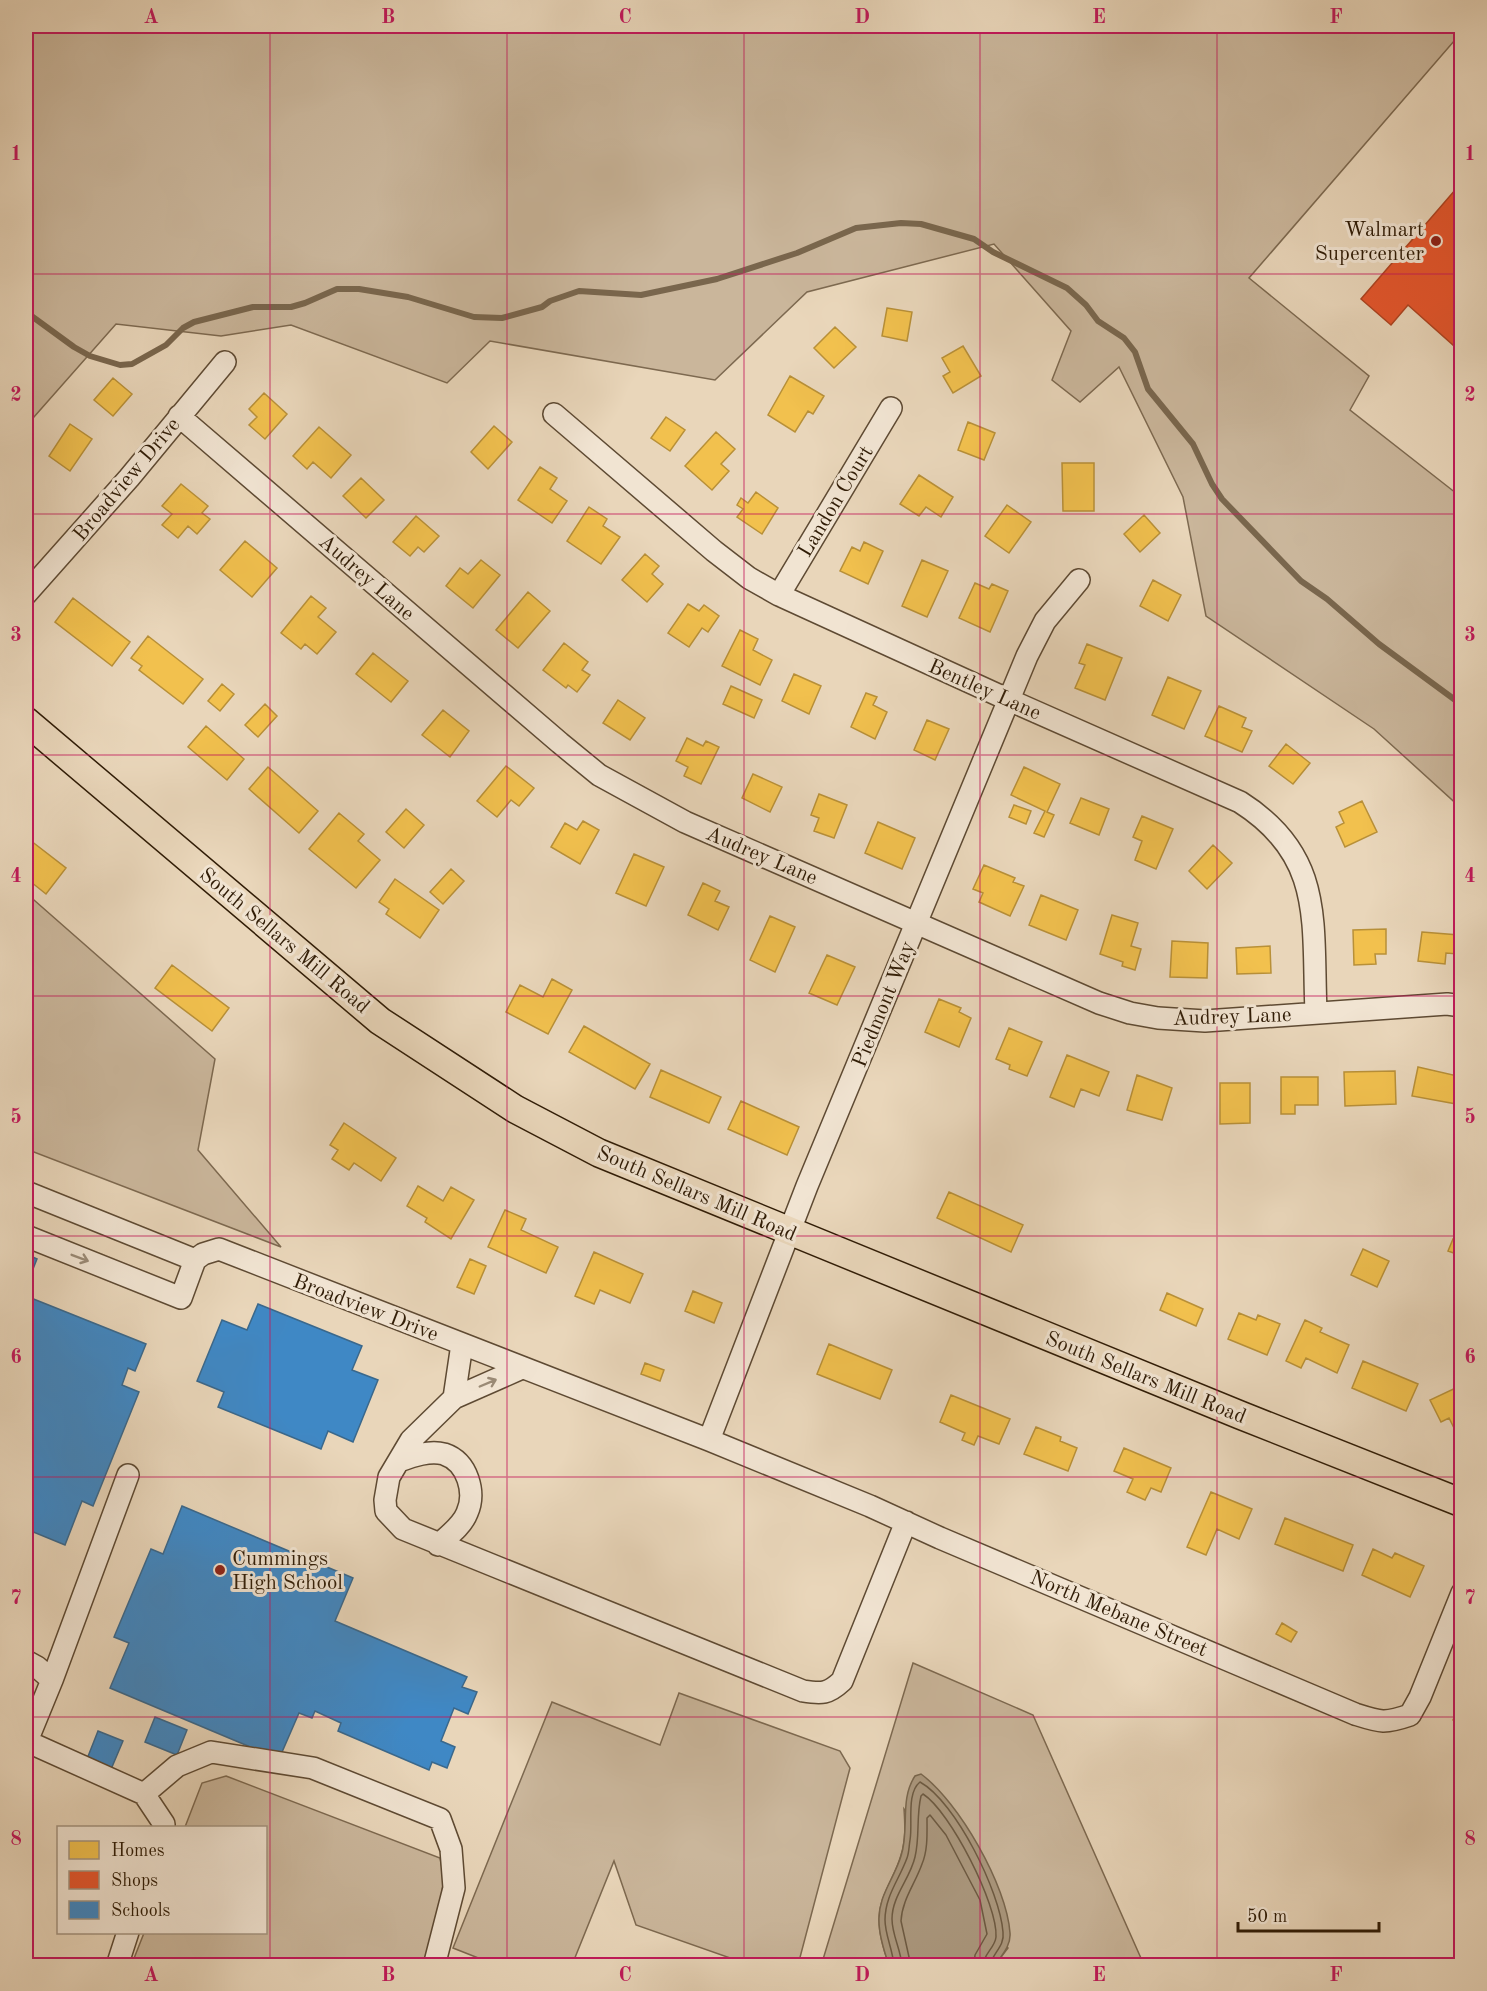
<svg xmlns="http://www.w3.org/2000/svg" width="1487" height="1991" viewBox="0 0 1487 1991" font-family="'Old Standard TT',serif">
<rect width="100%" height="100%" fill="#e9d6ba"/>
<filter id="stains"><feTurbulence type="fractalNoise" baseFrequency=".00333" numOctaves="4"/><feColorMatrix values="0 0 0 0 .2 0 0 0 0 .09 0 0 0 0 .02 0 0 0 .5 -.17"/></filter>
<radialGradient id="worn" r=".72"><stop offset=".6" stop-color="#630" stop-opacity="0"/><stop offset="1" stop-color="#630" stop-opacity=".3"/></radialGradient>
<path fill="#cab69b" stroke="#7d6950" stroke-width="1.5" d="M26 26H1461V33L1249 278 1369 376 1350 410 1461 497V808L1374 729 1206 616 1183 497 1119 367 1080 402 1052 380 1071 331 994 244 807 292 715 380 490 341 447 383 291 325 221 336 116 324 26 426Z
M26 893 215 1059 198 1150 281 1247 26 1149Z
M913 1663 1033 1715 1144 1965H995L1008 1948 904 1809C905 1824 906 1840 901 1855 895 1878 879 1895 879 1920 879 1935 884 1951 889 1965L821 1966Z
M679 1693 840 1751 850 1768 798 1965H750L636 1925 614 1861 572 1965H496L453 1948 552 1702 660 1745Z
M226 1776 440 1858 444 1878 436 1929 423 1965 131 1966 144 1933 266 1932V1828L185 1827 202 1783Z"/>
<path fill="#aa977d" stroke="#79664d" stroke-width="1.5" d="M921 1774C959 1802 1007 1886 1010 1933 1011 1946 1002 1955 995 1965H889C884 1951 879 1936 879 1921 878 1896 894 1879 901 1856 910 1829 899 1800 915 1776Z"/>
<path fill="#f2c14e" stroke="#b89038" stroke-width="1.5" d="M887 308 912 312 907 341 882 336Z
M835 327 856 347 834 368 814 348Z
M963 346 981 376 953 393 943 376 950 372 942 358Z
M790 376 824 396 813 414 808 411 795 432 768 415Z
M113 378 132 394 113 416 94 400Z
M264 393 287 414 265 439 249 425 257 417 249 409Z
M666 417 685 430 670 451 651 438Z
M968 422 995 433 984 460 958 450Z
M70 424 92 439 70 471 49 456Z
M494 426 512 442 488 469 471 452Z
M319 427 351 455 331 478 313 462 307 469 293 456Z
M716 432 735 449 721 464 729 471 712 490 685 466Z
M1062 463H1094V511H1063Z
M540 467 557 478 550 489 567 501 552 523 518 500Z
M919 475 953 497 941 517 926 507 919 516 900 504Z
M361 478 384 500 366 518 343 496Z
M181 484 208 506 202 513 210 519 197 534 188 526 178 538 162 525 172 514 162 506Z
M756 492 778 508 762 534 737 517 743 509 737 505 741 498 748 503Z
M1007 505 1031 522 1009 553 985 536Z
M589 507 607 519 603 526 620 537 601 564 567 541Z
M1144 515 1160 533 1140 552 1124 534Z
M416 516 439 536 424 552 418 547 410 556 393 542Z
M245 541 277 568 252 597 220 570Z
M864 542 883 551 868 584 840 571 852 547 860 551Z
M645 554 659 566 652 574 663 584 647 602 622 580Z
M481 560 500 575 473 608 446 586 460 568 468 574Z
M922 560 948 571 927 617 902 606Z
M1153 580 1181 595 1168 621 1140 606Z
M975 583 989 589 992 584 1008 591 990 632 959 618Z
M528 592 550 611 518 648 496 630Z
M311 596 326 608 318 617 336 632 317 654 305 644 301 649 281 633Z
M73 598 130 642 112 666 55 622Z
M688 604 699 611 704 605 719 616 708 632 702 628 689 647 668 633Z
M740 630 758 639 753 650 772 660 760 685 722 666Z
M148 636 203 679 183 704 139 670 142 666 131 658Z
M564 643 588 662 582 670 590 675 577 692 568 685 566 688 543 670Z
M1087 644 1122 658 1105 700 1075 688 1085 665 1079 663Z
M373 653 408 681 391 702 356 674Z
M794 674 821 686 809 714 782 701Z
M1168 677 1201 691 1184 729 1152 715Z
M222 684 234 694 220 711 208 701Z
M731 686 762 700 754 718 723 704Z
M866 693 877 697 873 705 887 712 875 739 851 727Z
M618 700 645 718 630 740 603 723Z
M265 704 277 716 258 737 245 725Z
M1219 706 1246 718 1242 727 1252 731 1242 752 1205 736Z
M443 710 469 731 450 757 422 735Z
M927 720 949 729 935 760 914 750Z
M206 726 244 759 227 780 188 747Z
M687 738 703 746 706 741 719 747 701 784 684 776 688 767 676 761Z
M1286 744 1310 763 1293 784 1269 766Z
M506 766 534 788 519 806 511 800 497 817 477 801Z
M268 767 318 811 299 833 249 789Z
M1024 767 1060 784 1047 812 1054 815 1044 837 1034 833 1045 811 1011 795Z
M753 774 782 787 770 812 742 798Z
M819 794 847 805 834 838 814 831 819 818 811 815Z
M1081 798 1109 809 1099 835 1070 823Z
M1362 801 1377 832 1345 847 1336 827 1344 823 1339 812Z
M1014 805 1031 811 1026 824 1009 817Z
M406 809 424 825 404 848 386 832Z
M339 813 364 834 358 841 380 860 356 888 309 849Z
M1142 816 1173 829 1156 869 1135 860 1142 841 1133 837Z
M583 821 599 830 580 864 551 847 565 823 577 830Z
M878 822 915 838 902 869 865 853Z
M26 837 66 868 46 894 26 878Z
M1213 845 1232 863 1207 889 1189 871Z
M634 854 664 867 646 906 616 893Z
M984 865 1015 878 1013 882 1024 886 1010 916 979 902 983 893 973 889Z
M451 869 464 881 443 904 430 892Z
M395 879 439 910 420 938 386 914 389 909 379 902Z
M703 883 720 891 715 901 729 907 718 930 688 915Z
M1041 895 1078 910 1066 940 1029 925Z
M1112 915 1138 923 1131 946 1141 949 1135 970 1122 966 1123 962 1100 954Z
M770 916 795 927 775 972 750 960Z
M1386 929V954H1375L1376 964 1354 965 1353 930Z
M1422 932 1459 935 1458 954 1446 953 1445 964 1418 961Z
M1172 941 1208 943 1207 978 1170 977Z
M1270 946 1271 973 1237 974 1236 948Z
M827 955 855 967 837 1005 809 993Z
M172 965 229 1008 212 1031 155 988Z
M552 979 572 990 548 1034 506 1012 520 985 543 997Z
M939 999 961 1008 959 1012 971 1018 959 1047 925 1032Z
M584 1026 650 1064 635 1089 569 1052Z
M1009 1028 1042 1042 1027 1076 1009 1069 1010 1065 996 1059Z
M1067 1055 1109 1072 1099 1096 1081 1089 1074 1107 1050 1097Z
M1418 1067 1462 1077V1105L1412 1096Z
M661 1070 721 1097 709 1123 650 1097Z
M1395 1071 1396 1104 1345 1106 1344 1072Z
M1137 1075 1172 1088 1162 1120 1127 1110Z
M1281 1077H1318V1105H1295V1114H1281Z
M1220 1083H1250V1123L1220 1124Z
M741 1101 799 1127 787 1155 728 1129Z
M344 1123 396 1158 381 1181 354 1163 349 1170 332 1159 338 1150 330 1145Z
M418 1186 443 1201 451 1187 474 1200 451 1239 425 1222 427 1218 407 1206Z
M949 1192 1023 1225 1011 1252 937 1218Z
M505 1210 526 1219 521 1230 558 1247 546 1273 488 1247Z
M1453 1239 1462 1242V1256L1448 1251Z
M1363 1249 1389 1261 1377 1287 1351 1275Z
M594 1252 643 1274 630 1303 600 1290 594 1304 575 1296Z
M470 1259 486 1266 474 1294 457 1287Z
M693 1291 722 1303 714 1323 685 1311Z
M1167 1293 1203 1309 1196 1326 1160 1310Z
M1239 1313 1256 1320 1258 1315 1280 1324 1267 1355 1228 1339Z
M1305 1320 1322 1328 1320 1332 1349 1345 1337 1373 1306 1358 1301 1368 1286 1361Z
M829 1344 892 1370 880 1399 817 1374Z
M1363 1361 1418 1384 1406 1411 1352 1388Z
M645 1363 664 1370 660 1381 641 1374Z
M1462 1385V1424L1454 1428 1449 1418 1441 1422 1430 1400Z
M951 1395 1010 1419 999 1444 978 1436 974 1445 962 1440 965 1433 940 1422Z
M1036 1427 1061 1437 1060 1441 1077 1448 1068 1471 1024 1454Z
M1124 1448 1171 1468 1161 1492 1151 1488 1145 1500 1127 1492 1133 1479 1114 1471Z
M1211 1492 1252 1509 1239 1539 1217 1529 1206 1555 1187 1547Z
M1285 1518 1353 1545 1343 1571 1275 1544Z
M1373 1549 1392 1558 1395 1553 1424 1566 1410 1597 1362 1575Z
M1282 1623 1297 1632 1291 1642 1276 1634Z
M1462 1702V1724L1453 1720Z"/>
<path fill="#e4572e" stroke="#ae4522" stroke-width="1.5" d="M1462 182V353L1408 305 1391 325 1361 299Z"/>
<path fill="#3f88c5" stroke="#3a688c" stroke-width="1.5" d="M26 1254 37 1259 29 1279 26 1278Z
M26 1296 146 1344 135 1371 128 1368 122 1385 139 1392 93 1506 82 1501 65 1545 26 1529Z
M258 1304 362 1346 352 1370 378 1380 353 1442 328 1431 321 1449 218 1407 224 1392 197 1381 222 1320 247 1330Z
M182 1506 353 1578 335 1621 467 1677 462 1687 477 1692 468 1714 454 1708 441 1741 455 1747 447 1768 432 1762 429 1770 338 1731 341 1723 315 1711 312 1718 299 1713 279 1759 110 1688 129 1643 114 1637 151 1549 163 1554Z
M155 1717 187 1730 177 1755 145 1742Z
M98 1731 123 1741 109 1774 85 1764Z"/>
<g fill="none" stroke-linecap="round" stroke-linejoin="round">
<path stroke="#6d5a42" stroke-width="1.5" d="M894 1966C893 1950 885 1935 885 1920 885 1896 899 1880 907 1858 909 1853 909 1846 910 1840 913 1824 906 1793 920 1782 956 1802 1000 1892 1003 1932 1005 1947 992 1953 990 1966
M902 1966C901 1950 892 1935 892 1919 892 1896 910 1879 915 1857 920 1837 916 1817 921 1796L923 1794C950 1811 998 1905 996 1937 995 1948 983 1954 983 1966
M911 1966 901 1921C902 1900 915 1884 922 1864 928 1850 927 1833 927 1818L930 1815 946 1835 980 1900 987 1934 975 1955 974 1966"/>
<path stroke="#79664d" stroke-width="6" d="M26 312 74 347 90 356 120 365 132 364 166 345 183 328 194 322 253 307H291L305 303 337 289H359L408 297 474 317 502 318 542 307 550 301 579 291 641 295 717 279 797 253 856 228 901 223 921 224 974 239 993 252 1067 288 1086 305 1098 321 1124 338 1135 352 1148 389 1193 444 1212 484 1222 499 1301 581 1327 599 1379 644 1462 705"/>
<defs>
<path id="minor" d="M554 414 714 551 749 578 779 595 1009 700 1240 802C1325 856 1312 922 1316 1012
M179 416 560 743 599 775 685 822 1099 1003 1130 1013 1158 1018 1205 1021 1447 1004 1462 1006
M26 594 129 478 225 362
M779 595 891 408
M26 1192 195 1260 203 1254 219 1249 709 1440 870 1506 940 1538 1355 1714C1380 1722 1384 1724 1410 1715L1420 1697 1462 1593
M26 1236 181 1298 195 1260
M522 1368 454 1398 411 1440 389 1477 385 1500 386 1511 403 1529 803 1691C822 1694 828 1694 842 1681L906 1522
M454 1398 462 1344
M709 1440 807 1186 1027 656 1045 621 1079 580
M399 1461C413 1456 430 1450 444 1454 468 1462 476 1493 467 1513 462 1526 448 1536 438 1545
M26 1661 37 1667 52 1680
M26 1741 144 1794 164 1824V1828
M27 1741 52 1680 128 1475
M144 1794 177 1766 211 1752 313 1768 440 1819 451 1849 454 1888 434 1966
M117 1966 128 1932"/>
<path id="major" d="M26 721 380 1021 515 1109 599 1153 1240 1415 1462 1503"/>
</defs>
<use href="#minor" stroke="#5e4a33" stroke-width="24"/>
<use href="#major" stroke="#301c06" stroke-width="30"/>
<use href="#minor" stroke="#f1e4d2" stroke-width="21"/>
<use href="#major" stroke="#e9d6ba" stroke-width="27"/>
</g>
<defs><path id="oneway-shaft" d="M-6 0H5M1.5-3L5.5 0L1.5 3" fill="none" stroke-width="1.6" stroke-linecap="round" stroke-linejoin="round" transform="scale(1.5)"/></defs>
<g stroke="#9a8a76">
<use href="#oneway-shaft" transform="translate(80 1258) rotate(21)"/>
<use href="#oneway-shaft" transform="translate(488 1383) rotate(-23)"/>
</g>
<path fill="none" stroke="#c2185b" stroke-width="1.5" stroke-opacity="0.55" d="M270 26V1966M507 26V1966M744 26V1966M980 26V1966M1217 26V1966M26 274H1462M26 514H1462M26 755H1462M26 996H1462M26 1236H1462M26 1477H1462M26 1717H1462"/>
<g fill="#8f2418" stroke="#f1e4d2" stroke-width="2">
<circle cx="1436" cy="241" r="6"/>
<circle cx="220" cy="1570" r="6"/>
</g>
<g text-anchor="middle" stroke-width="6" stroke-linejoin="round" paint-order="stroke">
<g font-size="21" fill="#301c06" stroke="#f1e4d2" text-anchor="end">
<text x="1424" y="236">Walmart<tspan x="1424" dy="24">Supercenter</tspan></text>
<text x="232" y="1565" text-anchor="start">Cummings<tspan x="232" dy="24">High School</tspan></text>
</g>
<g font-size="21" fill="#301c06" stroke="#f1e4d2">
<text transform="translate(126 479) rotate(-50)" y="7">Broadview Drive</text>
<text transform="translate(835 501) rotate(-59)" y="7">Landon Court</text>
<text transform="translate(367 577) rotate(41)" y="7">Audrey Lane</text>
<text transform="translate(985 689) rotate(24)" y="7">Bentley Lane</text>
<text transform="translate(762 855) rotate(23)" y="7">Audrey Lane</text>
<text transform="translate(285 940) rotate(40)" y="7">South Sellars Mill Road</text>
<text transform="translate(883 1004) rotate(-68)" y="7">Piedmont Way</text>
<text transform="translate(1232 1016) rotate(-2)" y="7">Audrey Lane</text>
<text transform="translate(697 1193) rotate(23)" y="7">South Sellars Mill Road</text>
<text transform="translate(366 1307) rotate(21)" y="7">Broadview Drive</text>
<text transform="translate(1146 1377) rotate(22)" y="7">South Sellars Mill Road</text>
<text transform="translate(1119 1613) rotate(23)" y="7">North Mebane Street</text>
</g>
</g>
<rect width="1487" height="1991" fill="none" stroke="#e9d6ba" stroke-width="66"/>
<rect x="57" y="1826" width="210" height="108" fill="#f1e4d2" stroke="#a49480" stroke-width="1.5"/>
<rect x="69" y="1841" width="30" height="18" fill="#f2c14e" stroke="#a49480" stroke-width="1.5"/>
<text x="111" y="1856" font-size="18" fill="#301c06">Homes</text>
<rect x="69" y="1871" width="30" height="18" fill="#e4572e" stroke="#a49480" stroke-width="1.5"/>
<text x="111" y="1886" font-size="18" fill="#301c06">Shops</text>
<rect x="69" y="1901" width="30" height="18" fill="#3f88c5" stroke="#a49480" stroke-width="1.5"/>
<text x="111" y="1916" font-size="18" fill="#301c06">Schools</text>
<path d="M1238 1922v9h141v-9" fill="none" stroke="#301c06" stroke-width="3"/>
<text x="1247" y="1922" font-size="18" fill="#301c06" stroke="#f1e4d2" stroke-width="4.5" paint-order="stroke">50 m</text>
<rect x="33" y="33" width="1421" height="1925" fill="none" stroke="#c2185b" stroke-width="2"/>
<g font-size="20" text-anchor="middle" font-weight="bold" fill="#c2185b">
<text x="151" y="23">A</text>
<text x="388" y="23">B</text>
<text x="625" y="23">C</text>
<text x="862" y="23">D</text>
<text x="1099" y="23">E</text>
<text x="1336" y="23">F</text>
<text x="16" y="160">1</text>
<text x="1470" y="160">1</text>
<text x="16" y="401">2</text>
<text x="1470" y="401">2</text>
<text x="16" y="641">3</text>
<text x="1470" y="641">3</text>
<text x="16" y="882">4</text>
<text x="1470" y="882">4</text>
<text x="16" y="1123">5</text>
<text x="1470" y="1123">5</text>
<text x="16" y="1363">6</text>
<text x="1470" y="1363">6</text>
<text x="16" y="1604">7</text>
<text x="1470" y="1604">7</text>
<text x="16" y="1845">8</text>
<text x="1470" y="1845">8</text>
<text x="151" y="1981">A</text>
<text x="388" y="1981">B</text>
<text x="625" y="1981">C</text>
<text x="862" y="1981">D</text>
<text x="1099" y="1981">E</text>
<text x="1336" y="1981">F</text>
</g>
<rect width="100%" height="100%" filter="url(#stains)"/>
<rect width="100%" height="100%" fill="url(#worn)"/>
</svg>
